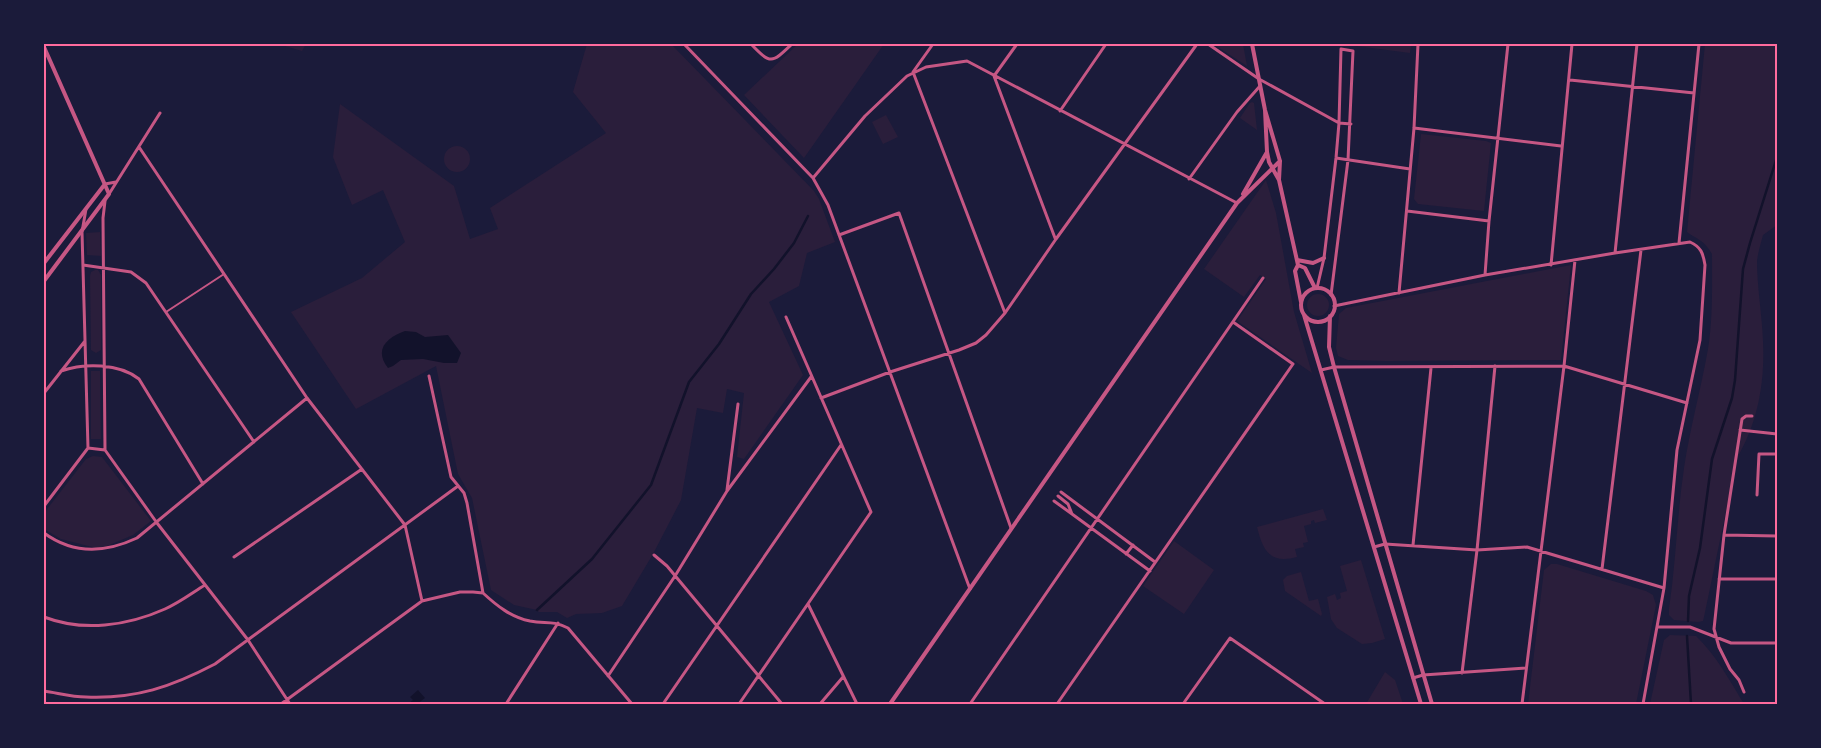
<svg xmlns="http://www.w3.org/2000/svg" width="1821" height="748" viewBox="0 0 1821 748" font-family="Jost,sans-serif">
<rect width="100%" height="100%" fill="#1b1b3a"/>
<path fill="#2a1e3b" d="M278 44H306L302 51Z
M587 44H671L814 191 819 199 835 242 807 253 799 286 769 302 803 375 744 459 737 457 744 393 727 389 723 413 697 408 681 500 653 554 622 606 602 613 576 614 567 618 557 612H539L537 610 514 605 491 590 472 498 458 474 436 366 356 409 291 312 362 278 405 242 383 190 352 205 333 157 340 104 454 186 470 239 498 229 490 208 606 133 573 92Z
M798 44H884L804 158 744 95Z
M1213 44H1243L1247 66Z
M1349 44H1411L1410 53 1349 45Z
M1705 44H1777V225L1763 235C1761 243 1758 252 1757 261 1757 287 1762 314 1763 341 1765 382 1758 422 1737 458L1704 617 1703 621 1698 622 1674 620 1669 615V609C1676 562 1677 515 1684 468 1690 428 1701 389 1708 349 1713 318 1712 285 1712 254 1704 240 1698 240 1687 232Z
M1252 102 1254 103 1257 130 1240 118 1250 103Z
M886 115 898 137 883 144 872 122Z
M1421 134 1486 141 1491 143 1484 211 1418 204 1414 199Z
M444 159a13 13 0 1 1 26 0a13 13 0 1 1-26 0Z
M1266 180 1276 213 1294 312 1312 373 1237 321 1266 279 1260 275 1244 297 1204 269Z
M100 232 101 256 87 255 86 233Z
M1571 265 1561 360 1386 361 1348 360 1338 356 1336 348 1339 314 1346 308Z
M95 270H98L101 275V350L96 353 91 350 90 276 91 272Z
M1307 305a11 11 0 1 1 22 0a11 11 0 1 1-22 0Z
M91 371H100L101 439H91Z
M93 456 102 457 151 521 133 535 100 549 61 539 44 529V513L86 459Z
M1323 509 1327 520 1315 523 1314 520 1311 521V524L1304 526 1308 542 1303 543 1304 547 1295 549 1297 557C1270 564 1263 551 1257 527Z
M1174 541 1214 570 1184 614 1143 586Z
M1361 560 1385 639 1372 643 1362 644 1337 628 1331 619 1327 597 1335 594 1337 600 1341 598 1340 593 1347 591 1340 566Z
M1551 564H1557L1646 591 1653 595 1656 605 1636 704H1528L1544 570Z
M1301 572 1309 601 1318 599 1322 614 1321 616 1285 591 1283 580 1287 576Z
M1670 635 1696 636C1716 655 1730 681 1744 704H1650L1664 640Z
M1385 672 1395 680 1403 704H1366Z"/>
<path fill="#12122b" d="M405 331 416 332 425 337 448 335 461 353 457 363H444L423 359 401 360 393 366 388 368C373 349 388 337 405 331Z
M418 690 425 698 417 704H408L413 700 410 697Z"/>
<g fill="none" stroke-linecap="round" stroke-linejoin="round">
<path stroke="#12122b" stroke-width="2.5" d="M537 610 592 559 651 485 689 382 719 344 751 294 774 269 794 243 808 216
M1688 621 1689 596 1700 548 1712 459 1732 398 1735 380 1743 269 1750 243 1777 157
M1687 636 1691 704"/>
<path stroke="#c65784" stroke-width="2" d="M166 312 224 274"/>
<path stroke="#c65784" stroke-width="3" d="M684 44 813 178 828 205 970 589
M751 44C771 65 772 63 792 44
M933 44 913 72 1005 313
M1017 44 994 76 1055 238
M1208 44 1259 79 1339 123 1351 124
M1570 80 1694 93
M1060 111 1106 44
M1414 128 1561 146
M139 147 307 398 405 525 422 601
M1336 158 1410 169
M813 178 865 116 907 76 926 67 967 61 1237 203
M1189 179 1237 112 1260 86
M105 184 116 182
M109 194 160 113
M105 201 103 218 105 450
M86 209 82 232 88 448
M1407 211 1489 221
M839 235 899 213 1011 528
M1679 243 1699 44
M1615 253 1637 44
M83 265 131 272 146 283 254 442
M1551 265 1572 44
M1485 275 1489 221 1508 44
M1317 288 1324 258 1336 158 1339 123 1341 49 1353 51 1348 160 1331 295
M1399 293 1414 128 1418 44
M1334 306 1485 275 1615 253 1690 242C1701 247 1703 253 1705 265L1700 340 1677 450 1664 588 1643 704
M1321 370 1334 367 1564 366 1687 403
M61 371C84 363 119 363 139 379L203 484
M429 376 451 477 464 493 467 503 483 593
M44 393 85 341
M821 398 890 372 959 350 976 343 986 335 1005 313 1056 239 1197 44
M1740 430 1777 434
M1777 434V474
M88 448 105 450
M105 450 157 523 248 640 290 704
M727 490 738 404
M1061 492 1155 562
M1757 495 1759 454H1777
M1058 496 1068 504 1072 514 1150 571
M1054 501 1072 514
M44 506 88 448
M44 533C74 555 105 553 137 538L307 398
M1724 535 1777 536
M1413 545 1431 368
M1374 547 1385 544 1477 550 1527 547 1664 588
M1126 554 1133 545
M654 555 667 566 782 704
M234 557 362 469
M1602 569 1641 250
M1719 579H1777
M483 593C497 606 511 617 530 621 546 624 552 620 568 628L632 704
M808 604 857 704
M44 617C83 632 127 626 165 609 179 603 192 593 205 585
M1658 627H1690L1731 643H1777
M1462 673 1477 550 1495 366
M608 676 675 576 727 491 811 377
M1413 678 1423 675 1526 668
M44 691C58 693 72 697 86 697 136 699 171 687 215 664L458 486
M1744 692 1739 680 1730 669 1719 647 1714 629 1724 535 1742 419 1746 416H1752
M281 704 422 601 460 592H473L483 593
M506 704 558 623
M663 704 841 445
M739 704 871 512 786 317
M820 704 843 677
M970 704 1263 278
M1057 704 1293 364 1233 322
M1183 704 1230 638 1325 704
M1522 704 1564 366 1575 260"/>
<path stroke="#c65784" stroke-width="4" d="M1252 44 1265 110 1280 161 1279 180
M44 47 109 194 44 281
M1265 110 1267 152 1269 162 1279 180 1298 265 1295 271 1301 302
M1243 194 1267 152
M1297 260 1313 263 1324 258
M44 263 105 184
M1298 265 1305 268 1315 288
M1301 305a17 17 0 1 1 34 0a17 17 0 1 1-34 0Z
M1304 315 1421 704
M1330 316 1329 347 1334 367 1432 704
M890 704 1237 203 1280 161"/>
</g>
<rect width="1821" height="748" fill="none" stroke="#1b1b3a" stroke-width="90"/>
<rect x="45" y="45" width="1731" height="658" fill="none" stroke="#ff6b9d" stroke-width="2"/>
</svg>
